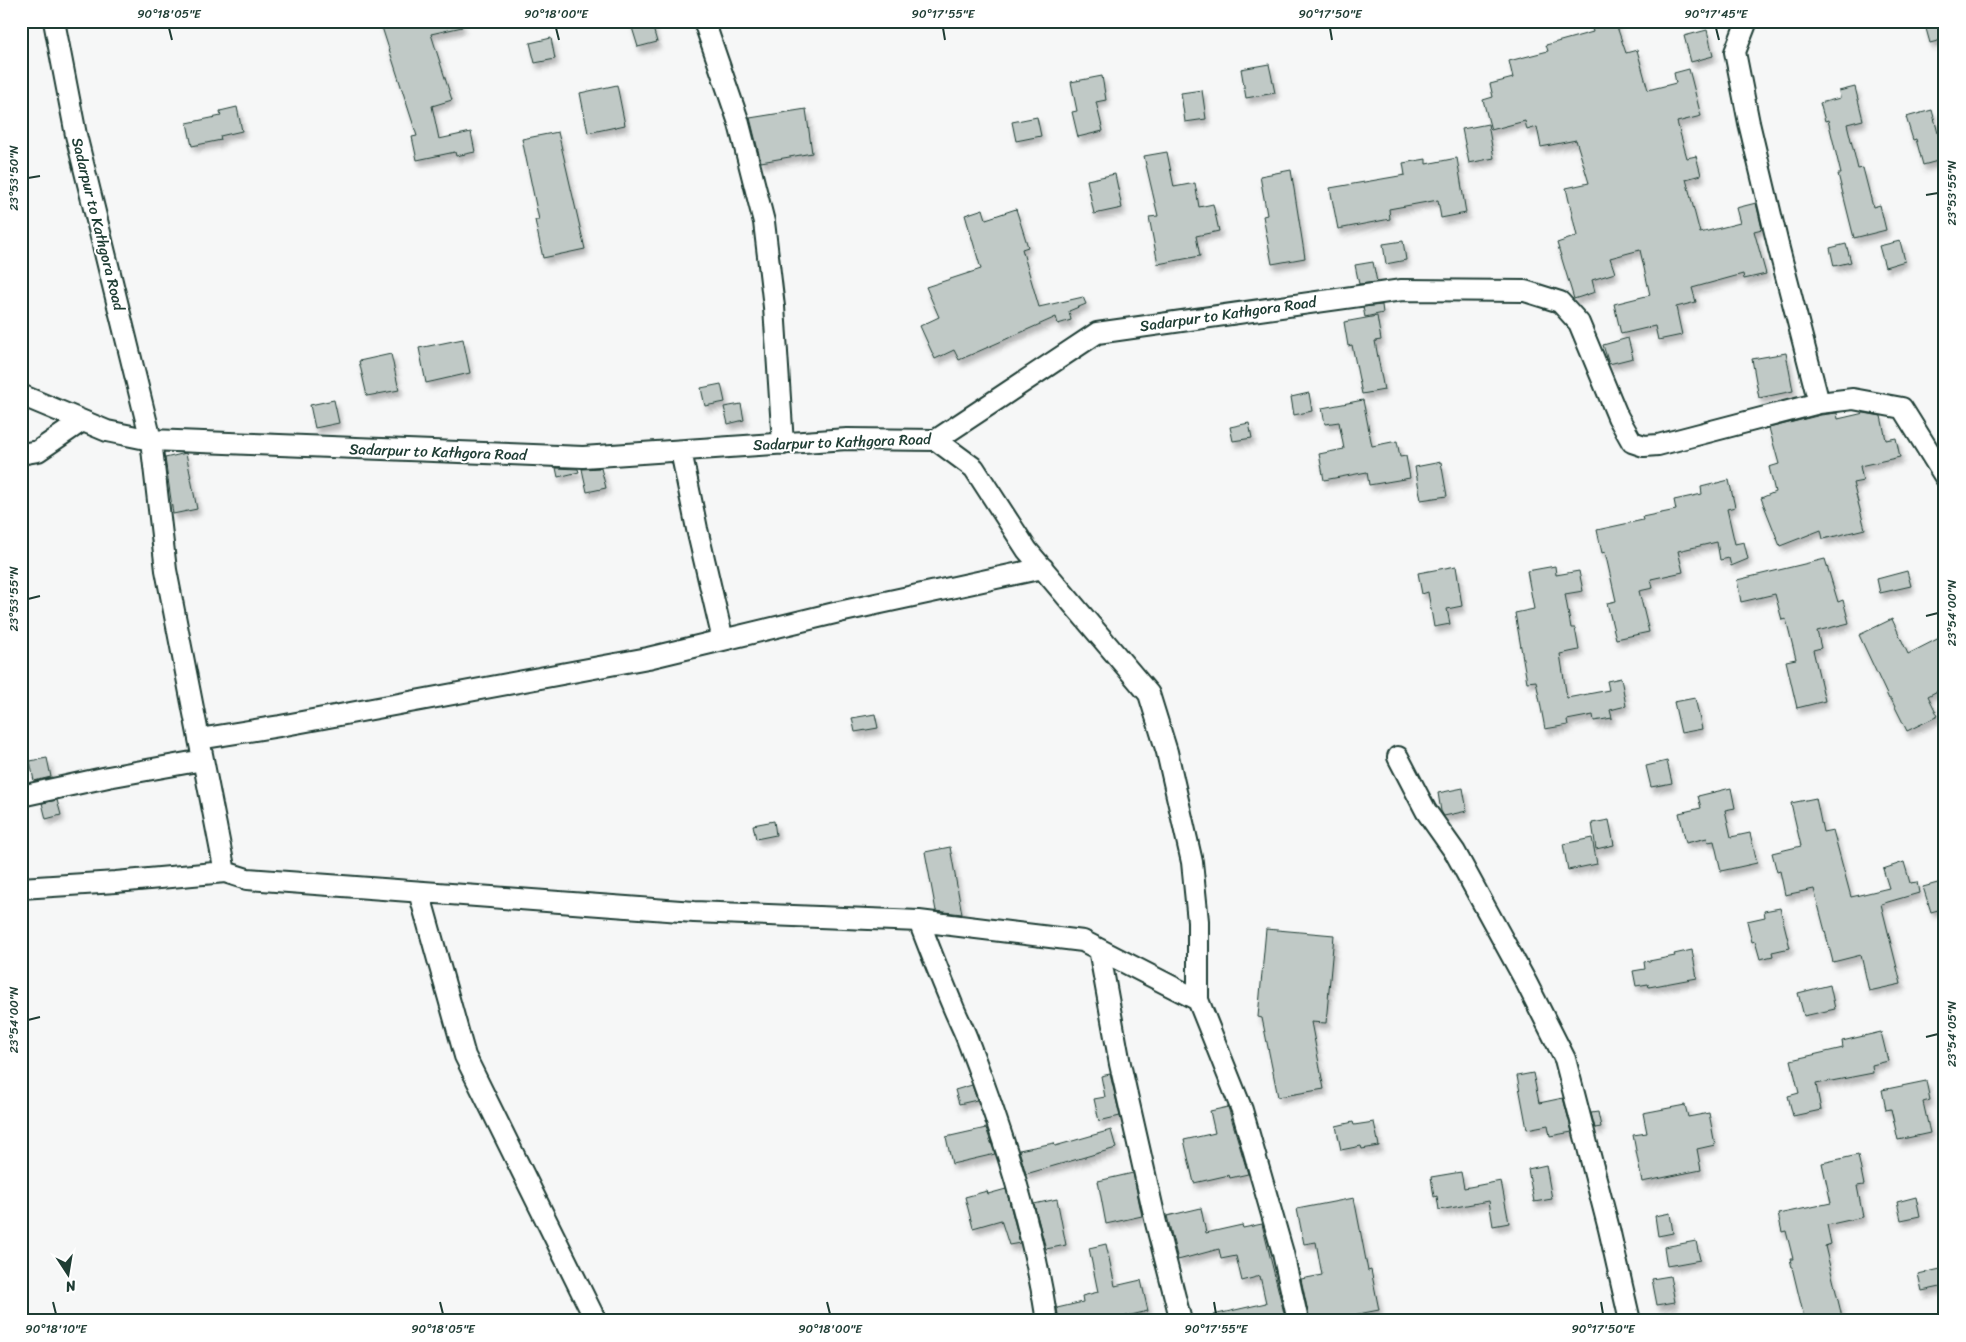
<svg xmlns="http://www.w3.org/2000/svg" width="1966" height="1342" viewBox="0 0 1966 1342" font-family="Sriracha,sans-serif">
<defs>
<filter id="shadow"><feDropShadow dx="3" dy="5.5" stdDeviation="2.5" flood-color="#0004"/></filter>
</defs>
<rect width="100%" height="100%" fill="#f6f7f7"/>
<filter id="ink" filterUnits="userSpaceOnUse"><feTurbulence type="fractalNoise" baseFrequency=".02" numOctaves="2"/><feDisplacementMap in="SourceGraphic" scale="10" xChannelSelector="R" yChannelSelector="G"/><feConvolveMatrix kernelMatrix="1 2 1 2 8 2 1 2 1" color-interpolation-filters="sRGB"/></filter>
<g filter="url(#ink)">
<path fill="#c0c9c6" stroke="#1f3d34" filter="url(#shadow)" d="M380 21H461L462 27 431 34 452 100 432 106 439 139 471 132 475 152 456 156 455 152 417 160 412 137 417 136Z
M630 21H651L657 42 638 47Z
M1590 21H1615L1626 53 1637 50 1648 90 1676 83 1674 73 1689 69 1701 116 1677 122 1687 158 1696 156 1701 175 1686 179 1700 233 1740 223 1736 208 1756 203 1762 229 1754 231 1766 274 1744 279 1743 274 1692 288 1696 302 1676 307 1682 335 1658 340 1655 326 1621 334 1614 304 1650 295 1640 250 1610 258 1615 273 1592 280 1595 292 1574 299 1557 243 1577 236 1566 188 1589 183 1576 140 1541 147 1537 127 1527 130 1525 121 1491 130 1483 100 1493 97 1490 84 1513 78 1509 61 1548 51 1546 45 1593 32Z
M1940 21H1945V39L1930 43 1925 25Z
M1707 30 1713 56 1691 62 1684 36Z
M551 38 555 59 535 63 530 43Z
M1269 64 1275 93 1246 98 1241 69Z
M1102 76 1106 100 1096 102 1103 131 1078 137 1072 112 1077 111 1071 82Z
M617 85 625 125 588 133 580 93Z
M1855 87 1863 120 1847 124 1858 169 1863 168 1873 207 1880 205 1886 230 1854 238 1838 174H1841L1828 120 1825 121 1820 103 1840 98 1839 91Z
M1202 90 1206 119 1185 122 1181 93Z
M237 107 242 131 220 136 221 140 192 146 187 123 221 116 220 111Z
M806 109 812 153 761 162 750 118Z
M1932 110 1940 141 1945 139V159L1923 165 1916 139 1913 140 1906 117Z
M1037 117 1041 136 1016 141 1012 122Z
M1488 124 1494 158 1469 163 1462 129Z
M558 132 585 249 543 258 535 220H539L522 139Z
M1167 152 1174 187 1195 183 1199 207 1213 204 1219 231 1196 236 1200 256 1158 264 1149 217 1158 216 1144 156Z
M1457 158 1466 213 1441 218 1438 200 1389 209 1390 219 1338 229 1330 188 1405 175 1403 163 1426 159V164Z
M1291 170 1305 258 1272 264 1263 216 1267 215 1260 176Z
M1115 174 1122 208 1094 214 1087 180Z
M983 209 986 219 1016 209 1028 247 1022 249 1039 307 1083 297 1086 304 1069 311 1071 320 1058 324 1056 317 959 360 954 350 935 359 920 326 939 317 926 287 981 269 965 215Z
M1403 241 1406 260 1386 264 1383 244Z
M1900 241 1905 261 1885 267 1879 246Z
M1846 244 1851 262 1834 266 1830 248Z
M1373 262 1377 282 1359 284 1355 265Z
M1382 305 1383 313 1365 317 1363 307Z
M1377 316 1381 340 1375 341 1384 390 1362 394 1352 345 1348 346 1344 322Z
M1628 338 1633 358 1609 364 1603 345Z
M463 339 470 373 426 383 419 348Z
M1786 353 1793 391 1759 398 1752 359Z
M391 354 399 390 367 396 359 361Z
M721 384 725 402 705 406 701 388Z
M1309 393 1312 411 1294 415 1291 397Z
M334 400 339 423 315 428 310 405Z
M1363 400 1372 446 1397 441 1400 457 1406 456 1410 478 1369 485 1367 472 1324 480 1319 454 1344 449 1339 422 1325 424 1322 408Z
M741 404 744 420 728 424 724 407Z
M1837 413 1838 419 1864 413 1881 416 1886 440 1896 438 1900 457 1860 466 1863 481 1853 483 1865 529 1823 539 1821 530 1780 546 1761 498 1775 492 1769 467 1779 464 1769 428 1821 415Z
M1249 423 1252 438 1233 441 1230 427Z
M186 453 197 509 173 514 165 458Z
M1441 462 1447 496 1421 500 1415 467Z
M556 468 578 469 579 472 558 477Z
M601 468 606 488 587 492 582 469Z
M1729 480 1735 507 1727 509 1735 544 1744 542 1748 559 1731 566 1729 558 1720 560 1717 542 1678 551 1683 572 1651 579 1653 588 1639 591 1649 632 1616 639 1607 603 1616 601 1605 552 1602 553 1597 530 1643 520 1642 517 1676 510 1674 500 1702 494 1701 487Z
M1825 559 1838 602 1843 600 1849 623 1817 631 1821 648 1813 650 1825 701 1797 708 1786 661 1796 659 1786 619 1782 620 1775 594 1741 602 1737 580Z
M1456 566 1462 606 1447 609 1450 624 1434 627 1428 592 1422 594 1418 573Z
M1555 566 1556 575 1579 571 1583 591 1565 594 1571 628H1575L1579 650 1560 654 1567 698 1609 690 1607 681 1621 678 1626 706 1610 710 1612 718 1594 721 1593 715 1567 720 1568 725 1545 729 1536 681 1527 682 1515 613 1534 609 1527 571Z
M1907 571 1911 586 1880 593 1877 579Z
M1892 619 1908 654 1945 635V687L1928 696 1938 716 1907 731 1891 699H1889L1859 635Z
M1695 698 1702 729 1681 733 1674 702Z
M875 714 878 728 855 732 852 718Z
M47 758 51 777 34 781 30 761Z
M1667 761 1672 783 1651 787 1646 766Z
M1463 788 1467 811 1444 816 1441 811 1438 793Z
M1731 788 1735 808 1725 810 1731 837 1750 833 1757 863 1721 871 1714 841 1708 842 1707 838 1686 843 1679 813 1701 808 1698 796Z
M1816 798 1823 832 1833 830 1851 897 1889 888 1883 869 1904 862 1910 883 1917 882 1919 893 1881 904 1901 984 1869 991 1861 955 1833 962 1814 889 1785 895 1780 871 1777 872 1772 853 1801 846 1791 803Z
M57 800 61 815 46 819 42 803Z
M1609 820 1614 845 1596 849 1592 823Z
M774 821 776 835 756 839 753 825Z
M1592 838 1597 864 1568 870 1563 844Z
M950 847 962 914 936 911 925 852Z
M1945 881V908L1931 912 1923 887Z
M1780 908 1790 948 1772 952 1773 956 1760 959 1755 941 1752 942 1747 921 1765 917 1764 911Z
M1266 929 1334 935 1326 1023 1311 1022 1324 1089 1278 1097 1262 1018 1258 1017Z
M1692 950 1697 978 1649 987 1648 984 1636 986 1633 971 1645 969 1644 962 1675 956 1674 954Z
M1830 985 1835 1009 1804 1016 1798 993Z
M1881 1032 1888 1061 1872 1065 1873 1073 1816 1084 1821 1110 1793 1116 1788 1096 1799 1093 1791 1060 1843 1048 1842 1041Z
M1533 1073 1539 1103 1563 1098 1572 1132 1550 1136 1548 1125 1527 1129 1517 1076Z
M1110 1074 1120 1116 1099 1121 1094 1099 1105 1097 1101 1076Z
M1926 1081 1930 1100 1923 1102 1930 1133 1898 1140 1891 1109 1886 1110 1882 1090Z
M972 1085 977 1100 959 1104 955 1090Z
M1685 1105 1688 1117 1709 1113 1715 1145 1697 1149 1701 1170 1642 1182 1633 1135 1647 1133 1643 1113Z
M1228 1107 1248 1174 1230 1178 1229 1175 1194 1183 1184 1140 1215 1133 1210 1111Z
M1598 1112 1601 1127 1595 1128 1591 1113Z
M1353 1122 1354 1125 1374 1122 1379 1146 1362 1149 1361 1146 1341 1150 1336 1126Z
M986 1128 995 1154 952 1164 946 1137Z
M1111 1130 1116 1148 1026 1174 1019 1150 1054 1143 1055 1146Z
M1858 1155 1864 1185 1857 1186 1863 1217 1827 1225 1831 1244 1825 1246 1843 1321H1805L1790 1259H1793L1786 1231 1782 1232 1778 1214 1831 1203 1822 1163Z
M1546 1165 1552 1199 1534 1202 1528 1169Z
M1461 1172 1464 1188 1501 1181 1509 1223 1493 1226 1489 1201 1439 1210 1437 1196 1434 1197 1431 1177Z
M1133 1173 1142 1216 1106 1224 1098 1181Z
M1006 1189 1020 1243 1009 1245 1001 1220 973 1228 965 1197 987 1191 988 1194Z
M1916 1197 1920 1216 1901 1220 1897 1202Z
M1354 1198 1368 1271 1371 1270 1379 1310 1353 1315 1354 1318 1340 1321H1310L1301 1279 1322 1275 1316 1242 1304 1244 1297 1209Z
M1057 1199 1066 1245 1046 1249 1034 1204Z
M1201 1208 1206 1233 1242 1225 1243 1228 1262 1224 1286 1321H1214L1213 1315 1266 1303 1260 1276 1242 1281 1236 1256 1221 1259 1219 1249 1178 1260 1167 1216Z
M1670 1213 1673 1233 1658 1236 1655 1216Z
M1696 1241 1700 1260 1667 1266 1664 1247Z
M1106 1244 1115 1286 1141 1280 1148 1311 1110 1320V1317L1095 1321H1059L1057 1308 1083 1302 1082 1296 1098 1292 1089 1248Z
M1945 1268V1286L1922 1291 1918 1274Z
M1670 1276 1675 1302 1657 1305 1652 1279Z"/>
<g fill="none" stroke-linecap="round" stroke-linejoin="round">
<defs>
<path id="street" d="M54 21 76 135 151 440 583 457 847 439 936 440 1097 333 1402 290 1525 291 1560 302 1579 323 1618 417 1632 442 1644 446 1658 445 1819 403 1853 399 1902 408 1945 477
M704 21 738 120 764 222 774 307 783 444
M1747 21 1735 52 1749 123 1779 249 1819 403
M21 395 107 431 151 440 166 570 225 872
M936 440 974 468 1027 550 1149 694 1167 752 1192 862 1198 921V1000L1242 1110 1283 1253 1298 1321
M681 451 697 529 723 640
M21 454 38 451 82 421
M199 739 280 726 648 658 839 612 1043 568
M1398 757 1426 811 1455 852 1526 982 1565 1059 1609 1229 1630 1321
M21 796 108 777 203 760
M21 888 116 882 225 872 247 879 694 912 919 921 1083 941 1198 1000
M419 892 465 1056 596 1321
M919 921C930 951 942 980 954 1009 959 1021 965 1032 969 1044 1003 1133 1033 1226 1047 1321
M1099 949 1120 1064 1156 1223 1181 1321"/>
</defs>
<use href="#street" stroke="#1f3d34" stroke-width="24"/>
<use href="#street" stroke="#fff" stroke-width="20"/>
</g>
</g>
<path fill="none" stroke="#1f3d34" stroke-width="2" d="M169 28 172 40M556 28 559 40M943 28 945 40M1330 28 1332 40M1716 28 1719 40M28 178 40 176M1926 195 1938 193M28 599 40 596M1926 616 1938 613M28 1020 40 1017M1926 1037 1938 1034M53 1302 56 1314M440 1302 443 1314M827 1302 830 1314M1214 1302 1216 1314M1601 1302 1603 1314"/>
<g text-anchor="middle" stroke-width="4" stroke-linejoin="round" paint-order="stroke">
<g font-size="15" fill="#1f3d34" stroke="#fff">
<text transform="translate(98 224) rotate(76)" y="5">Sadarpur to Kathgora Road</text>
<text transform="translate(1228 314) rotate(-8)" y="5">Sadarpur to Kathgora Road</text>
<text transform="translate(842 442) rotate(-2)" y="5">Sadarpur to Kathgora Road</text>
<text transform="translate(438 452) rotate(2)" y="5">Sadarpur to Kathgora Road</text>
</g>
</g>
<rect width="1966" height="1342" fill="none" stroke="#fff" stroke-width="55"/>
<g transform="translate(68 1274) rotate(168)" stroke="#ffffff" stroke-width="4" paint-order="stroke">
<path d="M0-4L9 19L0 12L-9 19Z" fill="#1f3d34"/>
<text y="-8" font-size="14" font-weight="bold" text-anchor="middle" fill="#1f3d34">N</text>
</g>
<rect x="28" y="28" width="1910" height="1286" fill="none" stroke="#1f3d34" stroke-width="2"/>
<g font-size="12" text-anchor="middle" fill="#1f3d34">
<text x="169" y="18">90°18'05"E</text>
<text x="556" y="18">90°18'00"E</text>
<text x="943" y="18">90°17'55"E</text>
<text x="1330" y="18">90°17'50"E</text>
<text x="1716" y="18">90°17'45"E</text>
<text transform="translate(14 178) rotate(-90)" y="4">23°53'50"N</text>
<text transform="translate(1952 193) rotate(-90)" y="4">23°53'55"N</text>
<text transform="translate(14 599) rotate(-90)" y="4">23°53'55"N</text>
<text transform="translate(1952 613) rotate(-90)" y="4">23°54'00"N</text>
<text transform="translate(14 1020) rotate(-90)" y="4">23°54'00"N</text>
<text transform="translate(1952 1034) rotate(-90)" y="4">23°54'05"N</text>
<text x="56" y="1333">90°18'10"E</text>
<text x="443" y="1333">90°18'05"E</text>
<text x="830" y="1333">90°18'00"E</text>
<text x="1216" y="1333">90°17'55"E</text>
<text x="1603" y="1333">90°17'50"E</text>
</g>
</svg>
